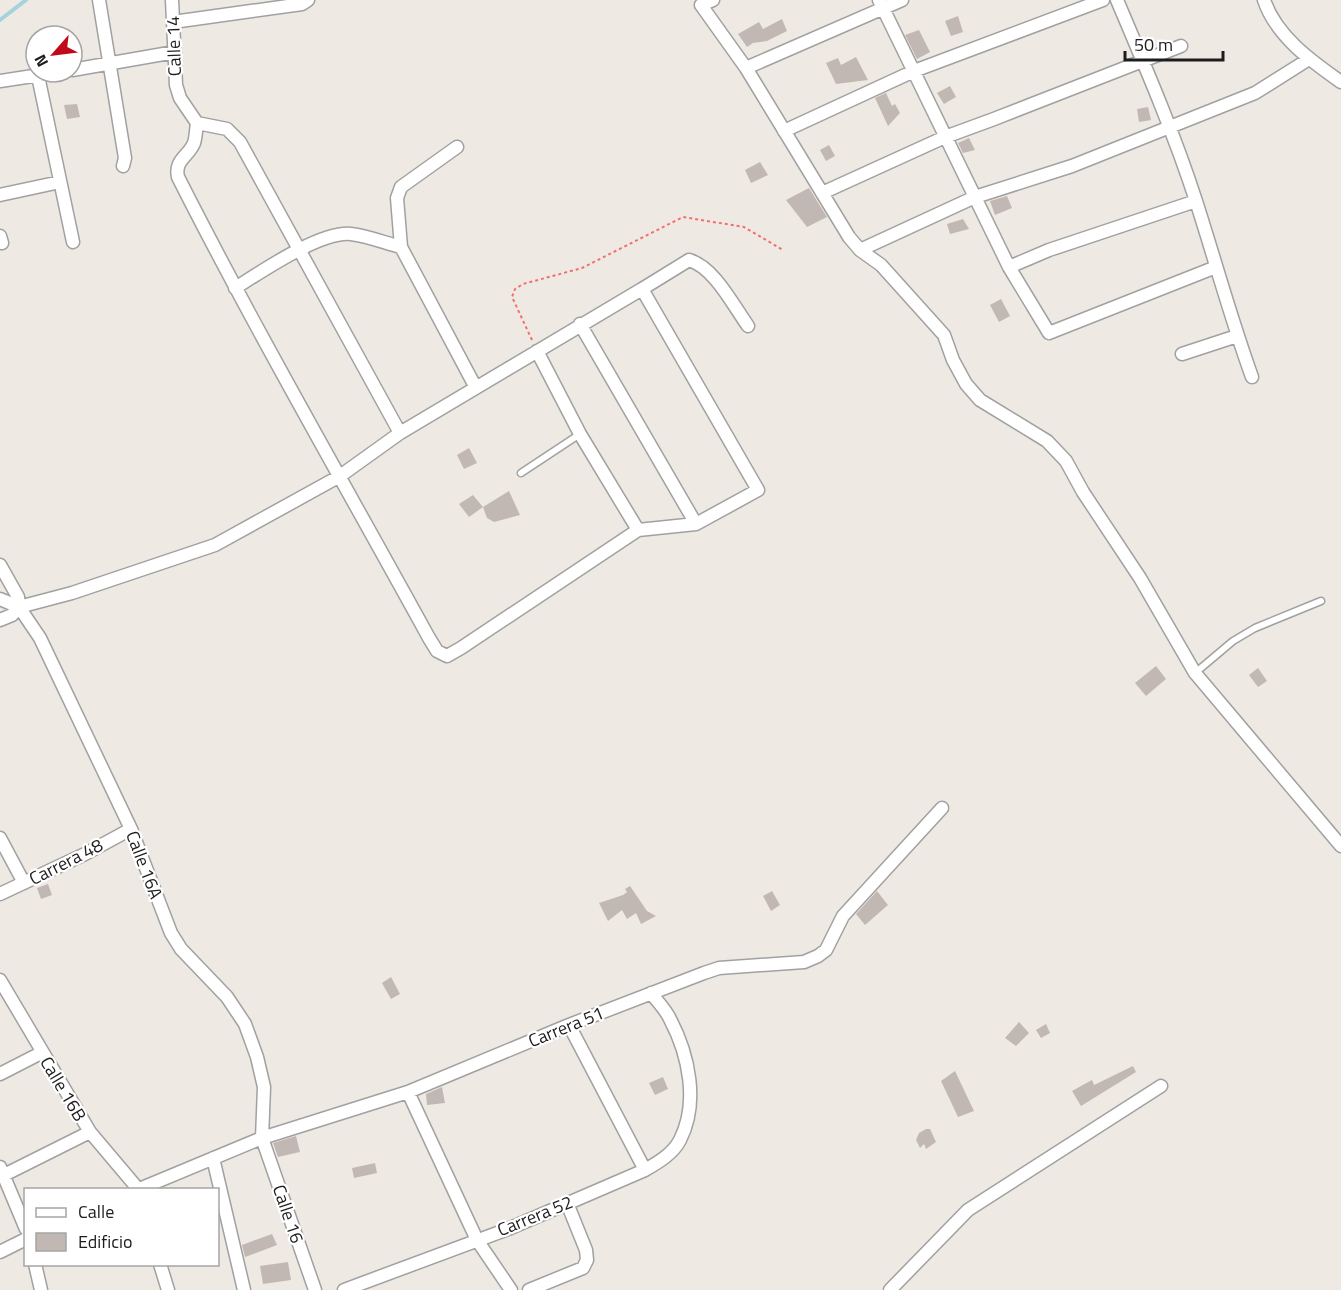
<svg xmlns="http://www.w3.org/2000/svg" width="1341" height="1290" viewBox="0 0 1341 1290" font-family="'Titillium Web',sans-serif">
<rect width="100%" height="100%" fill="#eee9e3"/>
<g fill="none" stroke-linecap="round" stroke-linejoin="round">
<path stroke="#a5d3da" stroke-width="4" d="M0 20 26 0"/>
</g>
<path fill="#c2b8b3" d="M958 16 963 32 951 36 945 21Z
M782 19 787 31 767 41 753 43 747 47 738 34 759 22 763 29Z
M919 30 930 52 917 59 905 35Z
M856 57 868 80 836 84 826 63 838 58 841 65Z
M950 86 956 97 944 104 937 93Z
M886 93 892 106 895 104 900 113 888 126 875 98Z
M77 104 80 117 67 119 64 105Z
M1148 107 1151 120 1139 122 1137 109Z
M969 138 975 150 963 153 958 143Z
M829 145 835 156 826 161 820 150Z
M760 162 768 175 751 183 745 170Z
M809 188 827 217 807 227 786 200Z
M1007 196 1012 208 995 215 990 201Z
M963 219 969 229 950 234 947 224Z
M1001 299 1010 316 999 322 990 305Z
M469 448 477 463 464 469 457 455Z
M509 491 520 515 494 522 487 518 483 507Z
M473 495 483 507 469 517 459 504Z
M1156 666 1166 679 1146 696 1135 683Z
M1258 668 1267 681 1258 687 1249 675Z
M48 884 52 895 41 899 37 888Z
M630 886 647 911 656 916 641 924 636 913 627 919 622 910 608 921 599 903 623 895 627 892 625 889Z
M772 891 780 905 771 911 763 896Z
M877 891 888 905 865 925 856 914Z
M391 977 400 994 391 999 382 983Z
M1019 1022 1029 1033 1016 1046 1005 1038Z
M1046 1024 1050 1033 1041 1038 1036 1030Z
M1133 1066 1136 1072 1081 1106 1072 1091 1092 1080 1094 1085Z
M955 1071 974 1111 958 1117 941 1081Z
M663 1077 668 1089 655 1095 649 1083Z
M442 1087 445 1103 427 1105 426 1094Z
M926 1129H930L936 1142 926 1149 924 1144 920 1148 916 1140 919 1133Z
M296 1136 300 1152 278 1157 273 1143Z
M375 1163 377 1173 354 1178 352 1168Z
M272 1234 277 1245 245 1257 242 1245Z
M288 1262 291 1280 263 1284 260 1266Z"/>
<g fill="none" stroke-linecap="round" stroke-linejoin="round">
<defs>
<path id="lane" d="M521 473 580 434
M1195 673 1233 641 1255 628 1321 601"/>
<path id="street" d="M99 0 125 158 123 166
M172 0 176 85 180 98 197 123
M713 0 701 5 746 68 849 237 860 250 881 265 944 335 953 360 966 384 980 400 1047 441 1066 461 1083 492 1140 578 1195 673 1341 846
M879 0 1009 267 1049 333 1216 267
M1117 0C1145 66 1174 133 1196 201 1215 260 1231 319 1252 377
M1264 0C1276 36 1311 61 1341 82
M173 22 302 4 308 0
M746 68 902 0
M72 70 175 52
M38 76 73 242
M0 81 59 72
M197 123 227 129 240 142 400 433
M784 131 914 71 1103 0
M457 147 401 187 397 198 401 247 476 388
M822 193 945 137 994 119 1181 46
M0 195 60 182
M0 236 2 243
M860 250 975 197 1072 166 1255 93 1309 59
M1009 267 1049 250 1196 201
M235 288C261 272 320 231 351 234 368 236 385 243 401 247
M642 289 689 260C714 267 733 305 748 326
M580 324 696 524
M537 351 580 434 638 530
M1182 354 1237 336
M0 565 18 597 19 607
M0 599 19 607 40 638 131 829 171 933 181 949 227 997 245 1024 257 1057 264 1087 262 1138 315 1290
M19 607 72 593 215 545 340 476 400 433 642 289 758 490 696 524 638 530 461 648 447 656 437 651 429 638C345 485 257 333 178 177 174 160 189 156 194 143 196 137 196 129 197 123
M0 620 12 615 19 607
M0 838 24 883
M0 894 85 854 131 829
M0 980 90 1132 139 1190
M569 1025 645 1170
M0 1074 41 1053
M408 1092 477 1240 511 1290
M213 1158 244 1290
M0 1167 26 1229
M4 1175 90 1132
M137 1190 262 1138 408 1092 569 1025 704 973 719 968 804 962 818 956 826 950 843 916 942 808
M0 1252 26 1239
M35 1264 41 1290
M160 1264 168 1290
M344 1290 508 1229 645 1170C657 1163 673 1154 680 1140 699 1103 689 1055 670 1019 666 1010 657 1001 651 993
M529 1290 583 1268 587 1260 586 1250 567 1203
M890 1290 968 1210 1161 1086"/>
</defs>
<use href="#lane" stroke="#a1a1a1" stroke-width="9"/>
<use href="#street" stroke="#a1a1a1" stroke-width="15"/>
<path stroke="#f36f6f" stroke-width="2" stroke-dasharray="3 3" stroke-linecap="butt" d="M532 340 512 297 515 289 523 284 582 268 683 217 744 227 783 250"/>
<use href="#lane" stroke="#fff" stroke-width="6"/>
<use href="#street" stroke="#fff" stroke-width="12"/>
</g>
<g text-anchor="middle" stroke-width="4.5" stroke-linejoin="round" paint-order="stroke">
<g font-size="18" fill="#1d1d1d" stroke="#fff">
<text transform="translate(174 46) rotate(-92)" y="6">Calle 14</text>
<text transform="translate(66 862) rotate(-27)" y="6">Carrera 48</text>
<text transform="translate(144 865) rotate(69)" y="6">Calle 16A</text>
<text transform="translate(566 1027) rotate(-22)" y="6">Carrera 51</text>
<text transform="translate(63 1089) rotate(59)" y="6">Calle 16B</text>
<text transform="translate(288 1214) rotate(71)" y="6">Calle 16</text>
<text transform="translate(535 1216) rotate(-22)" y="6">Carrera 52</text>
</g>
</g>
<rect x="24" y="1188" width="195" height="78" fill="#ffffff" stroke="#a5a5a5" stroke-width="1.5"/>
<rect x="36" y="1208" width="30" height="9" fill="#ffffff" stroke="#a5a5a5" stroke-width="1.5"/>
<text x="78" y="1218" font-size="18" fill="#1d1d1d">Calle</text>
<rect x="36" y="1233" width="30" height="18" fill="#c2b8b3" stroke="#a5a5a5" stroke-width="1.5"/>
<text x="78" y="1248" font-size="18" fill="#1d1d1d">Edificio</text>
<g transform="translate(54 54) rotate(242)"><circle r="28" fill="#ffffff" stroke="#a5a5a5" stroke-width="1.5"/>
<path d="M0-4.5L10 22L0 15L-10 22Z" fill="#c1091c"/>
<text y="-9" font-size="16" font-weight="bold" text-anchor="middle" fill="#1d1d1d">N</text>
</g>
<path d="M1125 51v9h98v-9" fill="none" stroke="#1d1d1d" stroke-width="3"/>
<text x="1134" y="51" font-size="18" fill="#1d1d1d" stroke="#ffffff" stroke-width="4.5" paint-order="stroke">50 m</text>
</svg>
